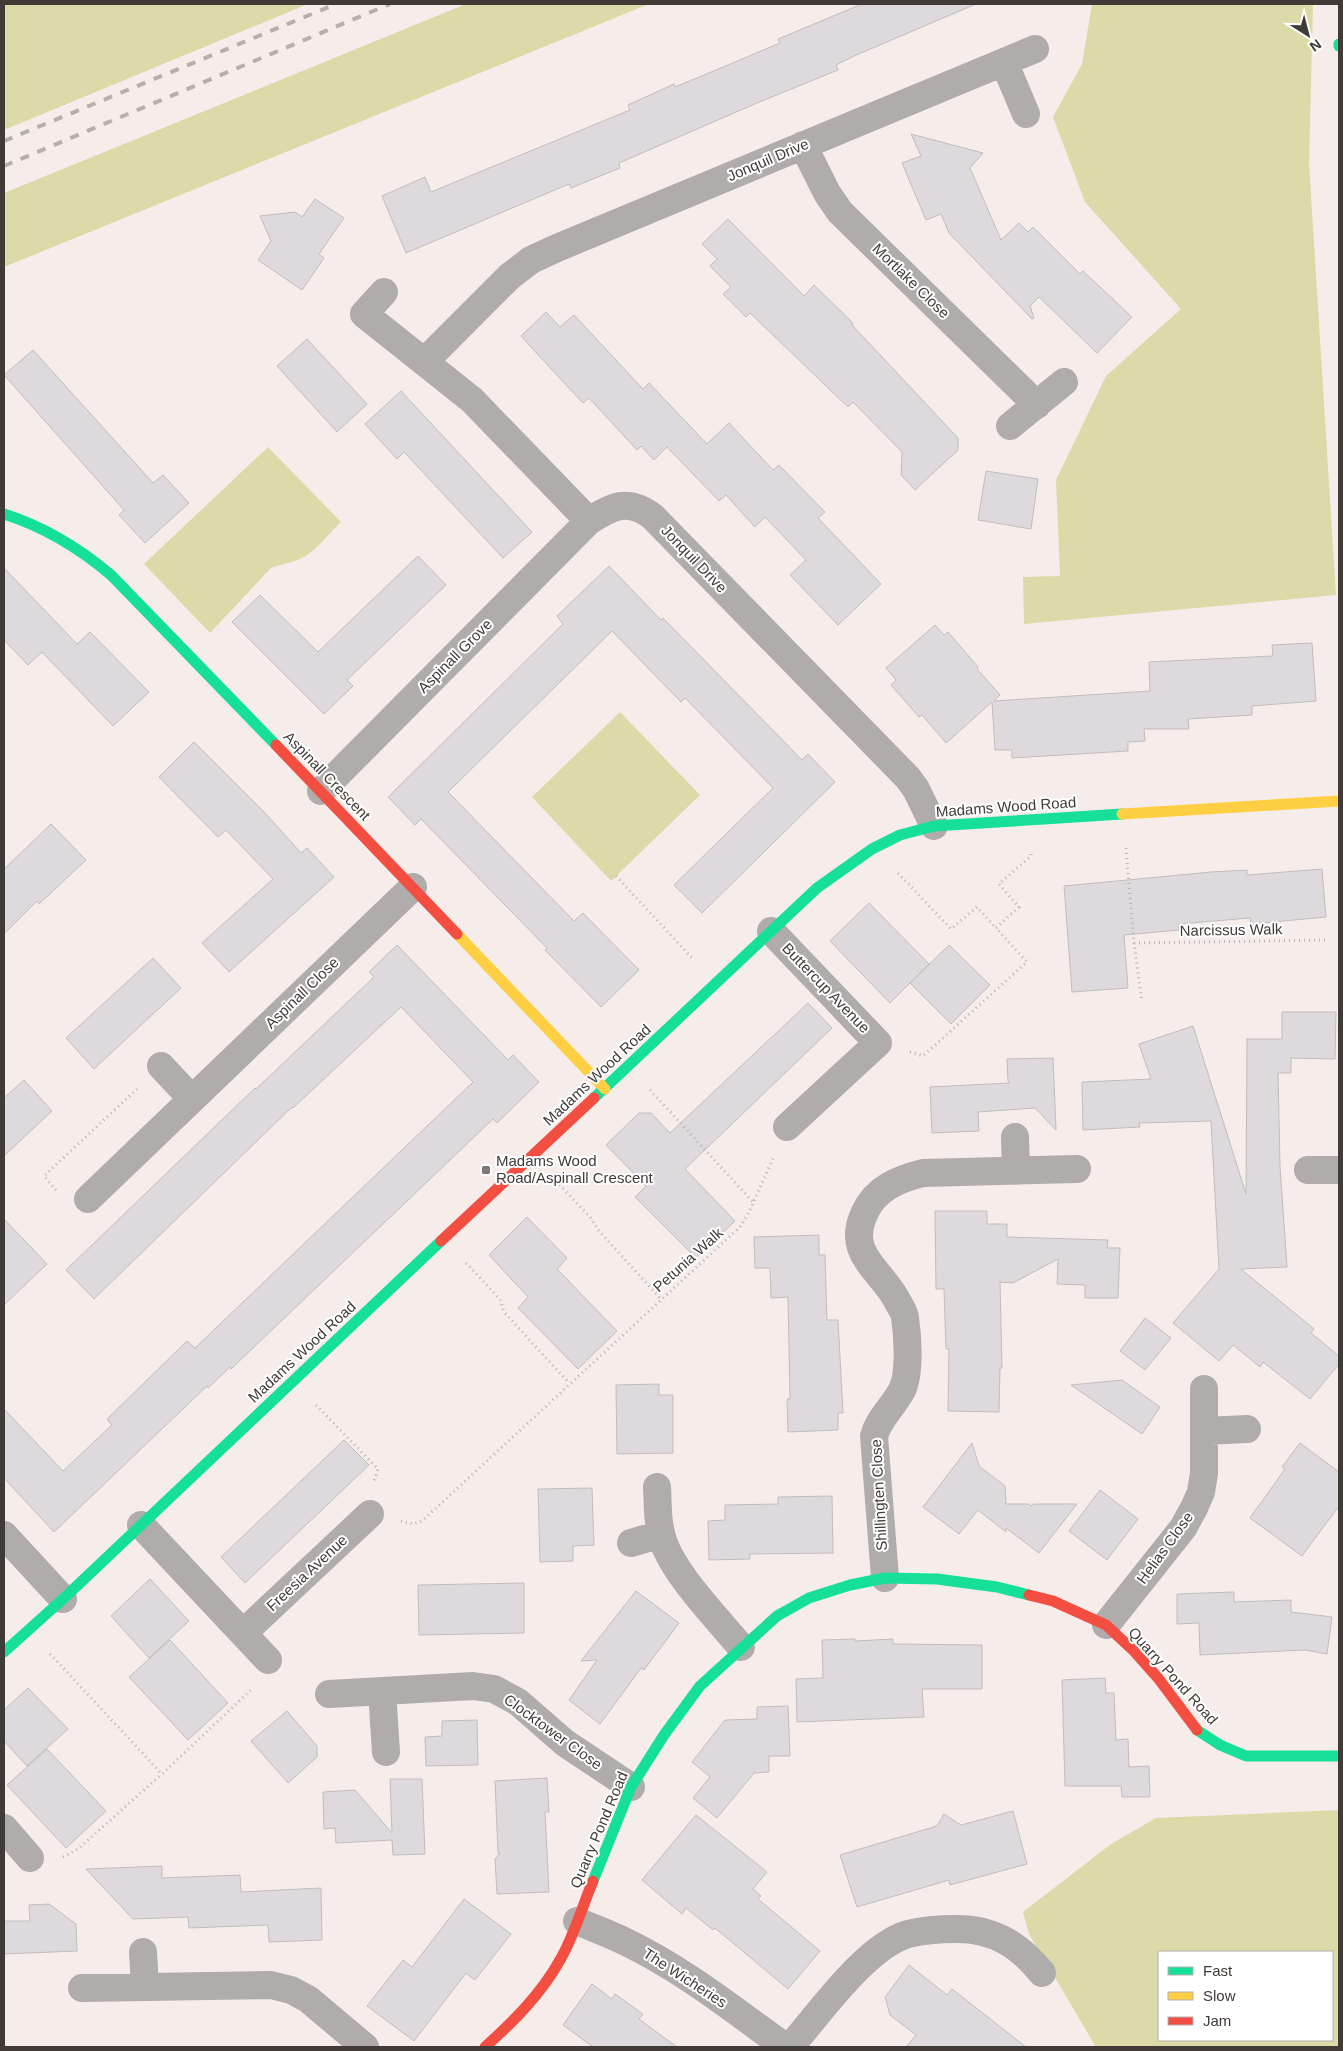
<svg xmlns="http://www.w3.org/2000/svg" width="1343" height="2051" viewBox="0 0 1343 2051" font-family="Arial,sans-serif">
<rect width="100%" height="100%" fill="#f6edea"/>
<path fill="#dbdaa8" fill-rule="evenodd" d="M4 4H308L4 130Z
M466 4H649L4 267V193Z
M1092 4H1313L1309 163 1336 595 1024 624 1023 577 1060 576 1056 480 1106 376 1181 309 1085 202 1053 117 1082 64Z
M268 447 341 522C329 533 316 551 302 558 292 563 281 564 271 568L210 633 144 564Z
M620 712 700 795 611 881 532 797Z
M1339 1810V2047H1096L1029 1934 1023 1912 1111 1844 1156 1818ZM1159 1952H1332V2040H1159Z"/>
<path fill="#ded9dd" stroke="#c1bdbd" d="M862 4H976L854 56 836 65 838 70 757 103 619 163 620 168 571 188 569 184 406 253 382 196 425 177 431 192 630 110 628 105 674 84 675 87 728 65 780 43 778 39Z
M911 134 983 153 970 168 1001 240 1019 223 1028 232 1033 227 1080 274 1083 271 1132 317 1097 353 1039 297 1030 306 1034 318 1032 319 949 233 941 214 926 220 902 163 921 156Z
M315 199 344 218 319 254 324 258 302 290 258 260 271 241 260 216 295 212 302 217Z
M728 219 804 296 814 285 853 323 852 325 958 438V450L915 490 901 475 902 452 853 402 848 407 750 313 746 317 723 294 731 287 710 266 717 259 702 244Z
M546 312 560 327 574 315 643 389 649 383 707 444 729 423 773 470 779 465 825 512 818 518 881 584 838 625 790 575 806 560 765 517 755 527 726 495 719 501 667 447 654 460 641 446 637 450 589 398 583 403 541 358 521 336Z
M307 339 367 404 337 432 277 366Z
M33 350 153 483 163 475 189 503 145 543 119 515 124 510 4 375Z
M401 391 532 532 503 558 404 452 397 459 365 424Z
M986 471 1038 479 1031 529 978 520Z
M418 556 446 585 347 680 353 686 324 714 232 622 260 595 318 652Z
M609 566 661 620 663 618 802 760 808 754 835 782 702 913 674 885 773 788 685 698 681 702 612 631 448 792 574 921 583 913 639 970 601 1007 545 950 547 948 421 819 415 825 388 797 563 624 557 616Z
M4 568 77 644 90 632 149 692 113 726 42 652 28 665 4 640Z
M935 625 944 635 948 632 978 667 977 669 1000 695 994 701 1150 691 1149 662 1273 656 1272 645 1312 643 1316 701 1252 706V715L1188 719 1189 729H1144L1145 741 1128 742V751L1012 758V750H995L992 702 946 743 922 715 919 717 891 685 896 680 886 668Z
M194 742 266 814 301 853 307 848 334 877 229 972 202 943 273 879 226 830 218 837 159 777Z
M51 824 86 860 39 904 37 901 4 934V869Z
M1322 869 1326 917 1251 924 1250 918 1178 924 1179 930 1124 935 1128 988 1072 992 1064 886 1211 872 1247 870V875Z
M869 903 929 964 890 1003 830 941Z
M397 945 508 1060 513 1055 539 1082 497 1123 493 1119 231 1369 230 1367 208 1388 207 1386 54 1532 4 1478V1409L63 1471 112 1425 107 1419 187 1341 195 1348 473 1082 401 1007 293 1108 292 1107 94 1299 66 1270 255 1088 256 1089 374 977 369 972Z
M949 945 990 985 951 1024 910 983Z
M153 958 181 988 94 1069 66 1038Z
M808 1003 832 1028 685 1169 735 1221 696 1258 635 1197 646 1186 606 1145 639 1113H651L670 1133Z
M1282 1012H1336L1335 1059 1291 1058V1073H1278L1280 1166 1287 1267 1241 1269 1314 1329 1311 1333 1339 1356V1364L1310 1399 1263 1362 1260 1367 1233 1345 1219 1361 1173 1323 1219 1269 1211 1121 1139 1123 1140 1127 1083 1130 1082 1082 1151 1079 1139 1044 1193 1026 1246 1194 1247 1039H1282Z
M1053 1058 1056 1130 1035 1108 978 1112 979 1131 932 1133 930 1087 1010 1083 1008 1081 1007 1059Z
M24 1080 52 1111 4 1156V1098Z
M935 1211H987V1224H1007V1237L1108 1240 1107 1248H1120L1118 1298H1085V1285L1057 1284 1058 1259 1013 1283 1000 1282 1002 1368H1000L999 1412 948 1411 949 1349H946L944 1289H936Z
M527 1217 567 1258 557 1269 617 1331 578 1369 518 1308 528 1297 489 1255Z
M4 1219 47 1264 4 1305Z
M819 1235V1255H825L827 1320H838L843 1413H838V1430L788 1432 787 1399H790L788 1297 771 1298 770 1268H755L754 1237Z
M1145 1318 1171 1338 1145 1370 1120 1351Z
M1122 1380 1160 1407 1142 1434 1071 1385Z
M659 1384V1395H673V1453L617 1454 616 1385Z
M344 1440 369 1465 245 1583 221 1557Z
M972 1443 979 1466 1005 1486 1006 1504H1029L1031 1506 1033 1504H1077L1039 1553 1006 1528V1532L978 1510 959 1534 923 1507Z
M1300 1443 1339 1472V1506L1302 1556 1250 1518 1285 1469 1282 1467Z
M592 1488 594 1545 573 1546V1561L540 1562 538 1489Z
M1100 1490 1138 1519 1107 1560 1069 1531Z
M832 1496 833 1553 750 1554V1559L709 1560 708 1521 725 1520V1505L778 1504V1497Z
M150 1579 189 1621 149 1658 111 1616Z
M524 1583V1633L419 1635 418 1585Z
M636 1591 679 1623 644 1670 641 1668 600 1724 569 1700 597 1660 581 1661Z
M1234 1592V1602L1291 1600V1612L1332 1617 1327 1654 1305 1650 1200 1655 1199 1623 1177 1624V1594Z
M855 1639V1641L893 1639V1644L982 1645V1689H922L924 1717 797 1722 796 1679 823 1678 822 1640Z
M170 1640 228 1703 188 1740 129 1677Z
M1105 1678 1106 1693H1114L1116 1740 1128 1739 1129 1767 1149 1766 1150 1797H1122L1121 1786H1065L1062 1680Z
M28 1688 68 1729 27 1766 4 1741V1710Z
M788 1706 790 1756H769V1772L754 1773 717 1818 693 1798 710 1777 692 1762 725 1720 757 1719V1707Z
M287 1711 317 1746V1757L288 1783 251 1741Z
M477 1720 478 1765 426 1766 425 1737 442 1736V1721Z
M47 1749 106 1811 66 1848 7 1785Z
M547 1778 549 1812H545L549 1892 497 1894 495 1859 500 1853H498L495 1781Z
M390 1779H422L425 1854 393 1855 392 1840 336 1843 335 1828 324 1829 323 1792 355 1790 392 1833Z
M1013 1811 1027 1864 950 1885 949 1880 857 1907 840 1855 937 1826 944 1814 961 1825Z
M696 1815 767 1872 753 1889 761 1896 758 1899 820 1951 788 1989 715 1928 713 1930 686 1908 682 1914 642 1880Z
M162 1866V1878L240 1875 241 1892 321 1888 322 1940 269 1942 268 1925 189 1928 188 1917 133 1919 86 1869Z
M464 1899 511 1934 475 1980 466 1973 414 2041 367 2006 403 1960 412 1967Z
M49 1904 76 1924 77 1951 4 1954V1921H30L29 1905Z
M909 1965 947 1995 952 1989 1026 2047H906L916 2035 890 2015 885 1997Z
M592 1984 612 1999 615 1994 643 2014 639 2019 677 2047H593L563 2025Z"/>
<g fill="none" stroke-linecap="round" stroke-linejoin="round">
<path stroke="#b7b2b2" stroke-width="3" stroke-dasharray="1 4" stroke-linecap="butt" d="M1126 848 1134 943 1142 1002
M898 873 951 929 977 907 996 928
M616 876 693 959
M1134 943 1328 940
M910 1052 923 1056 1027 962 996 928 1019 907 999 884 1031 856V853
M650 1090 753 1202
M556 1181 590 1217 599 1231 661 1299
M56 1190 44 1176 137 1089
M466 1263 500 1299 504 1312 569 1383
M316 1405 378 1469 374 1481
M401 1521 413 1524 422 1521 740 1227 749 1212 774 1156
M50 1654 162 1774 253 1688
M63 1857 78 1849 162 1774"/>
<path stroke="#b0acac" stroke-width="28" d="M1004 62 1026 114
M803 145 827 193 840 212 1037 405
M384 292 364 314 472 400 589 521C612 506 628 498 652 516L908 778 916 789 934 826
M424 362 510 276 531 260 557 248 1035 49
M1010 426 1064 382
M321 791 589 521
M771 931 878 1043 787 1127
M161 1066 192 1099
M1015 1137 1016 1171
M1308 1170H1339
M88 1199 413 887
M1205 1431 1247 1429
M657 1487C658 1502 657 1519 661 1533 668 1569 717 1618 741 1647
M141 1525 268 1660
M4 1535 63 1599
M631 1543 661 1534
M885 1578 874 1436C879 1418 893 1407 902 1390 910 1374 908 1337 905 1318 905 1314 902 1309 899 1304 883 1270 844 1255 865 1212 876 1188 899 1179 923 1173L1077 1169
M1106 1625 1183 1528 1194 1508 1201 1492 1204 1473V1389
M243 1633 370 1514
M382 1691 386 1752
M329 1694 473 1686 494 1689 518 1702 565 1743 631 1787
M4 1828 30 1858
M577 1921C593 1928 610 1934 626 1942 684 1970 734 2010 785 2047
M143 1952 145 1987
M82 1988 271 1985 291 1990 308 1999 365 2047
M790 2047C819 2014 866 1946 908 1934 924 1930 941 1929 957 1929 994 1929 1019 1945 1042 1973"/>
<path stroke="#16e098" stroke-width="11" d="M1339 44V46
M4 514C45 527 78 547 111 575L276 745
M594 1098 817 888 872 849 900 835 934 826 1122 814
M4 1652 63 1599 441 1241
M1197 1730 1220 1745 1246 1756H1339
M593 1881 631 1787 664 1735 700 1686 777 1616 809 1598 850 1585 885 1578 937 1579 997 1587 1029 1595"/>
<path stroke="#ffcf43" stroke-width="11" d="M1122 814 1339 801
M457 934 605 1089"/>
<path stroke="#f24e42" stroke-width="11" d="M276 745 457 934
M441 1241 594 1098
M1029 1595 1053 1601 1106 1625 1134 1651 1158 1678 1197 1730
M485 2047C514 2021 541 1994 560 1960 574 1936 582 1907 593 1881"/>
<path stroke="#b5b0ae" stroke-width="4" stroke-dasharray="9 9" stroke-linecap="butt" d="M4 141 336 4
M4 166 390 4"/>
</g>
<rect fill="#807976" stroke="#fff" stroke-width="2" x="481" y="1165" width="10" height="10" rx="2.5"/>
<g text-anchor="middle" stroke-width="4" stroke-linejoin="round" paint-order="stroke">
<g font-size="15" fill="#413b38" stroke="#fff">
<text transform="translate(768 160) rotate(-23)" y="5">Jonquil Drive</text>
<text transform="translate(911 281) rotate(44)" y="5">Mortlake Close</text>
<text transform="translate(694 559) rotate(46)" y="5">Jonquil Drive</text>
<text transform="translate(455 656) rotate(-45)" y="5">Aspinall Grove</text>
<text transform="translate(327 776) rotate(46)" y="5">Aspinall Crescent</text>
<text transform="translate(1006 807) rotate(-4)" y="5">Madams Wood Road</text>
<text transform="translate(1231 930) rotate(-1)" y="5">Narcissus Walk</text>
<text transform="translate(826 988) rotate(46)" y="5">Buttercup Avenue</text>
<text transform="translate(302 993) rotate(-44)" y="5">Aspinall Close</text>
<text transform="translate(597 1075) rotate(-43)" y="5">Madams Wood Road</text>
<text transform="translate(688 1260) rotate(-42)" y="5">Petunia Walk</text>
<text transform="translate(302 1352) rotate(-43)" y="5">Madams Wood Road</text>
<text transform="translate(879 1495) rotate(-93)" y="5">Shillingten Close</text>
<text transform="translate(1165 1548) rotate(-54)" y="5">Helias Close</text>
<text transform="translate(307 1573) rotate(-43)" y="5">Freesia Avenue</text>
<text transform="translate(1173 1676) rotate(48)" y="5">Quarry Pond Road</text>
<text transform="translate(553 1732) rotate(36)" y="5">Clocktower Close</text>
<text transform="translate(599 1830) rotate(-67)" y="5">Quarry Pond Road</text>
<text transform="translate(685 1978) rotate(33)" y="5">The Wicheries</text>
</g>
<g font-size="15" fill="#413b38" stroke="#fff" text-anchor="start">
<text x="496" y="1166">Madams Wood<tspan x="496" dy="17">Road/Aspinall Crescent</tspan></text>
</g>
</g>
<rect width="1343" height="2051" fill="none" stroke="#413b38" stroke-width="10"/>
<rect x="1158" y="1951" width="175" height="90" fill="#ffffff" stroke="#b3b1af"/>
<rect x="1168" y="1967" width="25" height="8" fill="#16e098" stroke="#b3b1af"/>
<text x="1203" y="1976" font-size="15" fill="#413b38">Fast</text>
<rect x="1168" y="1992" width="25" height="8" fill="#ffcf43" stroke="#b3b1af"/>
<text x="1203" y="2001" font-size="15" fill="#413b38">Slow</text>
<rect x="1168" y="2017" width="25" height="8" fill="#f24e42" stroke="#b3b1af"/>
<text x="1203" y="2026" font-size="15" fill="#413b38">Jam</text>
<g transform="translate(1308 35) rotate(144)" stroke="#ffffff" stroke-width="4" paint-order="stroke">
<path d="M0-4L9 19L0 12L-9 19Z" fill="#413b38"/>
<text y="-8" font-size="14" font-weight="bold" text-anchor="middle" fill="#413b38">N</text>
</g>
</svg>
